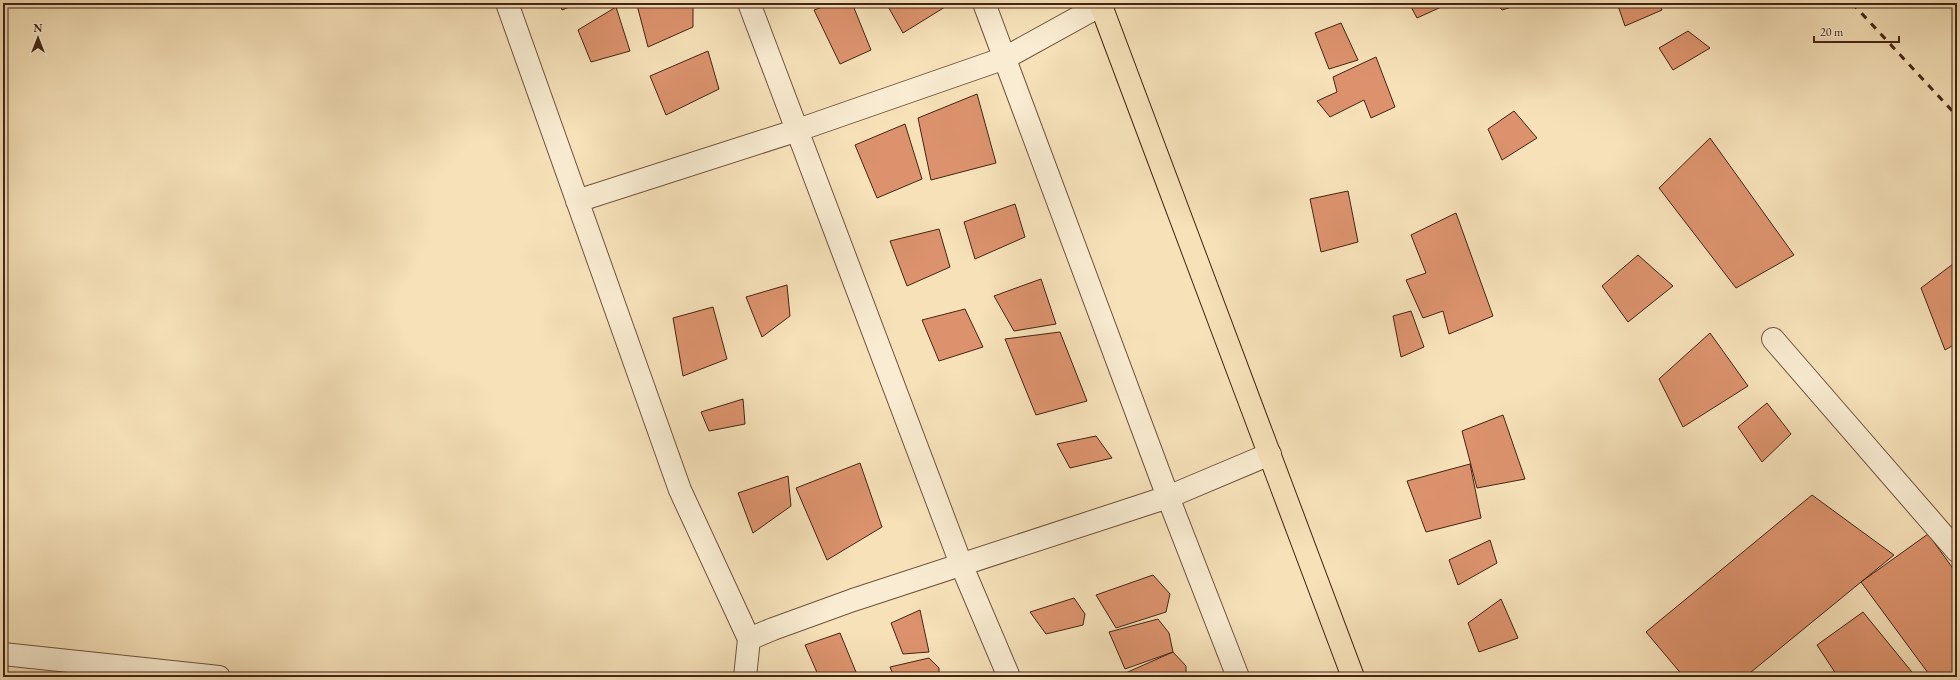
<svg xmlns="http://www.w3.org/2000/svg" width="1960" height="680" viewBox="0 0 1960 680" font-family="'EB Garamond',serif">
<rect width="100%" height="100%" fill="#f6e1b9"/>
<filter id="stains"><feTurbulence type="fractalNoise" baseFrequency=".005" numOctaves="4"/><feColorMatrix values="0 0 0 0 .2 0 0 0 0 .09 0 0 0 0 .02 0 0 0 .5 -.17"/></filter>
<radialGradient id="worn" r=".72"><stop offset=".6" stop-color="#630" stop-opacity="0"/><stop offset="1" stop-color="#630" stop-opacity=".3"/></radialGradient>
<path fill="#dc936d" stroke="#442413" d="M560 3H579L562 10Z
M642 3H693V27L648 47 637 5Z
M833 3H852L871 50 840 64 814 10Z
M886 3H942L945 7 903 33Z
M1409 3H1450L1417 18Z
M1496 3H1525L1502 10Z
M1617 3H1659L1662 10 1625 26Z
M616 7 630 51 591 62 578 30Z
M1341 23 1358 60 1329 69 1315 33Z
M1688 31 1710 48 1673 70 1659 48Z
M708 51 719 89 666 115 650 76Z
M1376 57 1395 107 1371 118 1364 100 1330 117 1317 101 1337 92 1333 77Z
M977 94 996 163 931 180 918 118Z
M1514 111 1537 138 1502 160 1488 129Z
M905 124 922 179 877 198 855 145Z
M1710 138 1794 255 1736 288 1659 188Z
M1348 191 1358 242 1321 252 1310 199Z
M1015 204 1025 237 975 259 964 222Z
M1456 213 1493 316 1449 334 1443 311 1423 318 1406 280 1426 273 1411 235Z
M939 229 950 267 907 286 890 241Z
M1638 255 1673 286 1628 322 1602 286Z
M1957 261V343L1945 350 1921 288Z
M1041 279 1056 324 1014 331 994 296Z
M787 285 790 316 762 337 746 297Z
M713 307 727 359 683 376 673 318Z
M965 309 983 347 939 361 922 320Z
M1411 311 1424 347 1401 357 1393 316Z
M1060 332 1087 401 1036 415 1005 339Z
M1710 333 1748 386 1683 427 1659 379Z
M743 399 745 424 709 431 701 412Z
M1767 403 1791 434 1762 462 1738 427Z
M1503 415 1525 479 1477 488 1462 431Z
M1096 436 1112 458 1070 468 1057 444Z
M860 463 882 527 827 560 796 488Z
M1470 464 1481 518 1426 532 1407 481Z
M788 476 791 506 753 533 738 493Z
M1812 495 1894 555 1745 677H1684L1646 632Z
M1928 534 1957 574V677H1931L1861 582Z
M1490 540 1497 563 1458 585 1449 560Z
M1153 575 1170 594 1166 612 1116 628 1096 595Z
M1074 598 1085 614 1083 625 1046 634 1030 612Z
M1501 599 1518 638 1479 652 1468 623Z
M920 610 929 652 903 654 891 623Z
M1863 612 1916 677H1838L1817 645Z
M1158 619 1169 633 1173 652 1125 669 1109 632Z
M840 633 858 677H819L805 645Z
M1173 652 1186 666V677H1121V675Z
M929 658 939 668V677H894L890 667Z"/>
<g fill="none" stroke-linecap="round" stroke-linejoin="round">
<defs>
<path id="minor" d="M507 3 680 490 749 639 745 677
M749 3 961 564 1009 677
M984 3 1168 497 1238 677
M577 201 798 130 1005 58 1101 5
M1773 339 1957 551
M749 639 773 629 853 600 1168 497 1270 454
M3 654 219 677"/>
<path id="major" d="M1100 3 1353 677"/>
</defs>
<use href="#minor" stroke="#70533c" stroke-width="24"/>
<use href="#major" stroke="#442413" stroke-width="24"/>
<use href="#minor" stroke="#f9ecd2" stroke-width="22"/>
<use href="#major" stroke="#f6e1b9" stroke-width="22"/>
<path stroke="#442413" stroke-width="3" stroke-dasharray="7 7" stroke-linecap="butt" d="M1852 3 1957 116"/>
</g>
<rect width="1960" height="680" fill="none" stroke="#f6e1b9" stroke-width="16"/>
<rect x="4" y="4" width="1952" height="672" fill="none" stroke="#442413" stroke-width="2"/>
<rect x="8" y="8" width="1944" height="664" fill="none" stroke="#442413"/>
<g transform="translate(38 38)" stroke="#f9ecd2" stroke-width="3" paint-order="stroke">
<path d="M0-3L7 15L0 10L-7 15Z" fill="#442413"/>
<text y="-6" font-size="11" font-weight="bold" text-anchor="middle" fill="#442413">N</text>
</g>
<path d="M1814 36v6h85v-6" fill="none" stroke="#442413" stroke-width="2"/>
<text x="1820" y="36" font-size="12" fill="#442413" stroke="#f9ecd2" stroke-width="3" paint-order="stroke">20 m</text>
<rect width="100%" height="100%" filter="url(#stains)"/>
<rect width="100%" height="100%" fill="url(#worn)"/>
</svg>
